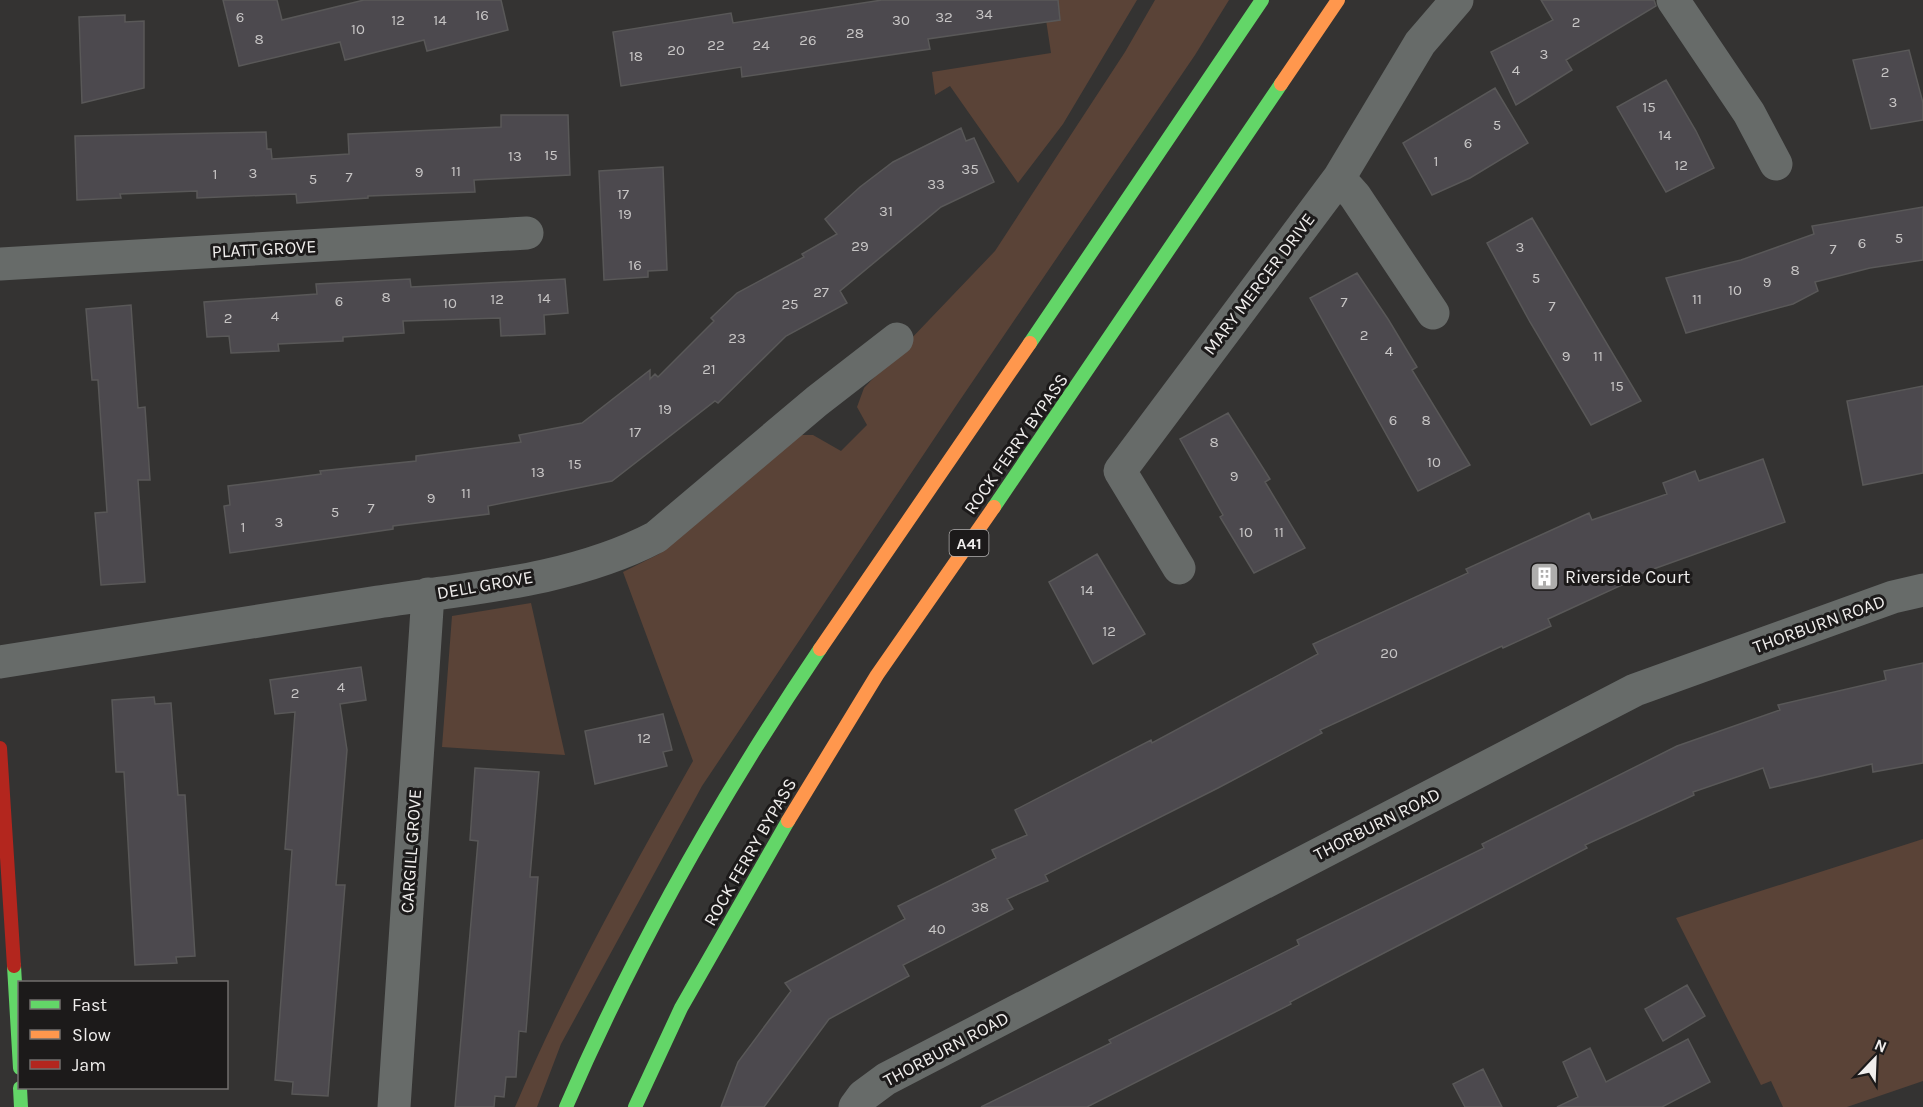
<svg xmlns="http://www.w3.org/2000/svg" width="1923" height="1107" viewBox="0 0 1923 1107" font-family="Karla,sans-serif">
<rect width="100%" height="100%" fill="#343332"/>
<path fill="#5a4337" d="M1043 0H1137L1063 124 1018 183 950 86 935 95 932 72 1051 53Z
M1155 0H1229L1195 55 960 400 702 786 561 1044 537 1107H515C566 987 629 874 693 761L623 572 659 554 801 435H813L841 451 867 425 857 407 864 388 995 251 1125 52Z
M531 603 565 755 442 747 452 616Z
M1923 839V1081L1847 1107H1783L1771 1081 1761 1085 1676 918Z"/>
<path fill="#4c494e" stroke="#595858" stroke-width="1.5" d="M223 0H277L282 20 364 0H501L508 30 427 51 424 40 345 60 340 42 239 66Z
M882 0H1058L1060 20 928 39 930 49 742 77 741 67 621 86 613 32 731 13 733 23Z
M1541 0H1654L1656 6 1566 60 1572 70 1516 105 1491 52 1553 20Z
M125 15V22L144 21V88L82 103 79 17Z
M1909 50 1923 103V120L1871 129 1853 60Z
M1666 80 1696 131 1714 168 1666 192 1617 107Z
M1495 88 1528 143 1470 178 1432 195 1403 143Z
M501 115H568L570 175 474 180 475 192 368 196V198L297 203 296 194 197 198V191L120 194 121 198 77 200 75 136 266 132 267 149H271L272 159 349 154 348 134 501 127Z
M961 128 966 141 974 138 994 182 941 207 840 291 847 303 786 336 718 403 715 401 612 481 488 506 489 514 393 526V529L230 553 224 506 230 505 228 486 321 474 320 471 416 461V456L521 442 519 435 582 423 650 370V379L655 374 658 377 714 321 711 318 737 293 804 257 802 254 837 234 825 219 860 187 893 162Z
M663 167 667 270 648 271V277L604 280 599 171Z
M1923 207V260L1870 268 1815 282 1818 291 1793 304 1686 333 1666 278 1741 260 1814 234 1812 226Z
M1532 218 1641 401 1591 425 1530 322 1487 243Z
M1357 273 1388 319 1417 367 1412 370 1470 465 1418 491 1310 298Z
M410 279 411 287 565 279 568 313 544 315 545 334 501 336 500 318 403 321 404 333 343 337V341L278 344 279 351 231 353 229 336 207 337 204 302 317 294 316 284Z
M131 305 138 408 145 407 150 480H138L145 582 101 585 95 513 107 512 98 380H92L86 309Z
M1923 386V473L1863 485 1847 401Z
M1228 413 1270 479 1265 482 1305 548 1254 573 1220 517 1223 515 1180 439Z
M1763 459 1785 522 1620 581 1622 585 1548 619 1551 626 1503 648 1502 646 1320 730 1322 733 1218 788 1045 875 1048 881 1007 899 1013 909 903 965 909 976 829 1019 764 1107H721L738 1062 791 991 785 983 905 919 898 906 996 858 992 850 1027 835 1015 810 1151 740 1152 743 1318 654 1313 644 1468 573 1466 569 1589 513 1592 520 1667 494 1663 483 1695 471 1699 481Z
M1097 554 1145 634 1093 664 1049 582Z
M1923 663V763L1873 772 1872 764 1770 788 1763 768 1693 792 1694 795 1585 845 1587 848 1353 969 1290 1002 1291 1004 1087 1107H981L1111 1043 1109 1040 1299 945 1297 940 1484 848 1482 844 1677 746 1780 710 1778 705 1886 680 1884 671Z
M361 667 366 700 340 704 347 750 336 885H345L328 1096 292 1094 293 1082 275 1080 292 850 285 849 295 712 275 714 270 680Z
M154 697 155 704 171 703 178 795H185L195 956 176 957 177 963 135 965 124 772H116L112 700Z
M663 714 672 750 663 752 667 766 595 784 585 731Z
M475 768 539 772 530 877H538L526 1032 519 1031 516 1077H506L504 1097 495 1096 494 1107H455L478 841 470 840Z
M1687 985 1705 1016 1663 1041 1645 1009Z
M1688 1039 1710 1082 1662 1107H1557L1578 1097 1563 1062 1590 1048 1606 1082Z
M1483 1069 1502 1107H1465L1453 1084Z"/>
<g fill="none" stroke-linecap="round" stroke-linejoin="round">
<path stroke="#676b69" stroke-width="33" d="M1673 0 1749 113 1776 164
M1339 178 1355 196 1433 313
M0 264 527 233
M1179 568 1120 471 1339 178 1420 43 1457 0
M0 662C126 641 252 621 378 602 471 588 572 581 656 537L817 401 897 339
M394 1107 428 594
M855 1107 863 1096 886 1079 1635 690 1893 597 1923 590"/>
<path stroke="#63d668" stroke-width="14" d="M1030 343 1262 0
M994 507 1281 84
M14 966 20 1068
M20 1088 21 1107
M566 1107C635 947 722 794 820 649
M635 1107 681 1008 788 821"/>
<path stroke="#ff974d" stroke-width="14" d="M1281 84 1338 0
M820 649 1030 343
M788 821 877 675 994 507"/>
<path stroke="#b3261e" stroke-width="14" d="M0 748 14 966"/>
</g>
<defs>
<symbol id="building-square" viewBox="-11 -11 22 22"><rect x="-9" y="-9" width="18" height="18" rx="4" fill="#aeadac" stroke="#1c1a1a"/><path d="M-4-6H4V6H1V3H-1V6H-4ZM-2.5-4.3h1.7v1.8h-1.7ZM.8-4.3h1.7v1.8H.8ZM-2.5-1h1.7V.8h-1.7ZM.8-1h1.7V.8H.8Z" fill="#fff"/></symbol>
</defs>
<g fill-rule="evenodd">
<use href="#building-square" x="1528" y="560" width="33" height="33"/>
</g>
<g text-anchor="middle" stroke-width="6" stroke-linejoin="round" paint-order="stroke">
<g font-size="15" fill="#c7c5c5">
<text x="984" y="19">34</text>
<text x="482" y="20">16</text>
<text x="240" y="22">6</text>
<text x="944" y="22">32</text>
<text x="398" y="25">12</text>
<text x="440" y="25">14</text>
<text x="901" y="25">30</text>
<text x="1576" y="27">2</text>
<text x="358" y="34">10</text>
<text x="855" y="38">28</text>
<text x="259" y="44">8</text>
<text x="808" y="45">26</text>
<text x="716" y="50">22</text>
<text x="761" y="50">24</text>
<text x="676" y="55">20</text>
<text x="1544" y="59">3</text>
<text x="636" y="61">18</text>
<text x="1516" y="75">4</text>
<text x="1885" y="77">2</text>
<text x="1893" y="107">3</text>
<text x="1649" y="112">15</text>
<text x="1497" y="130">5</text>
<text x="1665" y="140">14</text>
<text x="1468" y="148">6</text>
<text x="551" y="160">15</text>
<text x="515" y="161">13</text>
<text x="1436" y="166">1</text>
<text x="1681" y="170">12</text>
<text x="970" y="174">35</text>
<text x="456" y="176">11</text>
<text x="419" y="177">9</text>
<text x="253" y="178">3</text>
<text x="215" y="179">1</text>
<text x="349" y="182">7</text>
<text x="313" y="184">5</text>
<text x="936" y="189">33</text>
<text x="623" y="199">17</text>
<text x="886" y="216">31</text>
<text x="625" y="219">19</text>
<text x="1899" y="243">5</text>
<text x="1862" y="248">6</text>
<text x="860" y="251">29</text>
<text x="1520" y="252">3</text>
<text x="1833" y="254">7</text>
<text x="635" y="270">16</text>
<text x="1795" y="275">8</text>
<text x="1536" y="283">5</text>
<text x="1767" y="287">9</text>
<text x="1735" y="295">10</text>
<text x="821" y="297">27</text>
<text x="386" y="302">8</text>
<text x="544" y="303">14</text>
<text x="497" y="304">12</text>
<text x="1697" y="304">11</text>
<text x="339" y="306">6</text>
<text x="1344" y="307">7</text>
<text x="450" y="308">10</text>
<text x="790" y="309">25</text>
<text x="1552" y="311">7</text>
<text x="275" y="321">4</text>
<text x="228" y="323">2</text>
<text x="1364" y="340">2</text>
<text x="737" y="343">23</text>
<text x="1389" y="356">4</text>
<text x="1566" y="361">9</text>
<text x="1598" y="361">11</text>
<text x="709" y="374">21</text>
<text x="1617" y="391">15</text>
<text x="665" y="414">19</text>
<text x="1393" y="425">6</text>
<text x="1426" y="425">8</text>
<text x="635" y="437">17</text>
<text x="1214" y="447">8</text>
<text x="1434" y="467">10</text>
<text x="575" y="469">15</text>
<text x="538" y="477">13</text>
<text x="1234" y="481">9</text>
<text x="466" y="498">11</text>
<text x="431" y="503">9</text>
<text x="371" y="513">7</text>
<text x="335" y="517">5</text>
<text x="279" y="527">3</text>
<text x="243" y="532">1</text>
<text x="1246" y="537">10</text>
<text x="1279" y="537">11</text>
<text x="1087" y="595">14</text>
<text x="1109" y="636">12</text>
<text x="1389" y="658">20</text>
<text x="341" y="692">4</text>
<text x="295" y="698">2</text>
<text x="644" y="743">12</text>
<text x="980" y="912">38</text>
<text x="937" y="934">40</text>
</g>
<rect fill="#1c1a1a" stroke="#b0aeae" stroke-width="1.5" x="949.5" y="530" width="39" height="26" rx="4.5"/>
<g font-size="16" font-weight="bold" fill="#f0eeed">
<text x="969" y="549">A41</text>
</g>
<g font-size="18" fill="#f0eeed" stroke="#1c1a1a">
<text transform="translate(264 249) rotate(-3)" y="6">PLATT GROVE</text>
<text transform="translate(1259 284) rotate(-53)" y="6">MARY MERCER DRIVE</text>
<text transform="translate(1016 444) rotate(-55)" y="6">ROCK FERRY BYPASS</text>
<text transform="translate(485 585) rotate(-10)" y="6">DELL GROVE</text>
<text transform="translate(1819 624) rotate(-20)" y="6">THORBURN ROAD</text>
<text transform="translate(1377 824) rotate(-27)" y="6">THORBURN ROAD</text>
<text transform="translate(411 851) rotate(-86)" y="6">CARGILL GROVE</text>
<text transform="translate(750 852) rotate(-60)" y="6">ROCK FERRY BYPASS</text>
<text transform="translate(946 1049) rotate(-28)" y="6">THORBURN ROAD</text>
</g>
<g font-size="18" fill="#f0eeed" stroke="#1c1a1a" text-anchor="start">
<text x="1565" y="583">Riverside Court</text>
</g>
</g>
<rect x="18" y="981" width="210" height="108" fill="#1c1a1a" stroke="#716f6e" stroke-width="1.5"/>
<rect x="30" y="1000" width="30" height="9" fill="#63d668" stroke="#716f6e" stroke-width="1.5"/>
<text x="72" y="1011" font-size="18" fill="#f0eeed">Fast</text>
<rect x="30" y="1030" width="30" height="9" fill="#ff974d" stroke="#716f6e" stroke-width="1.5"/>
<text x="72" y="1041" font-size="18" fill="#f0eeed">Slow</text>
<rect x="30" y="1060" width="30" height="9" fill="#b3261e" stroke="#716f6e" stroke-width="1.5"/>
<text x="72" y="1071" font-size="18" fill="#f0eeed">Jam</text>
<g transform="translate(1875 1059) rotate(23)" stroke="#1c1a1a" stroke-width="4.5" paint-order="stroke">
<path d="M0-4.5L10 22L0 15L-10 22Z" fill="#f0eeed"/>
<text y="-9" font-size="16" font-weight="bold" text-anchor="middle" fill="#f0eeed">N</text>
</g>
</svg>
